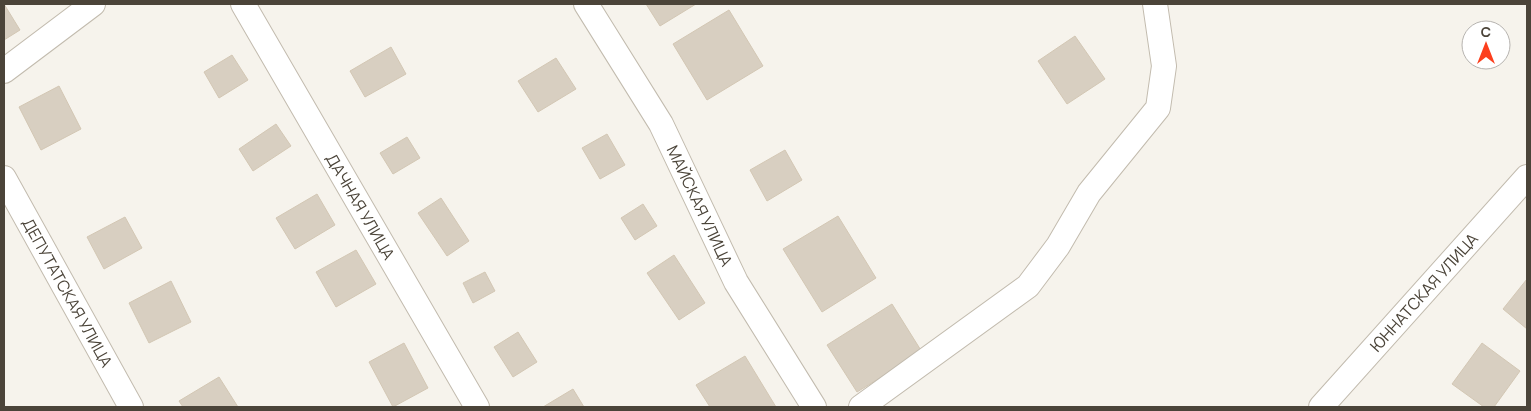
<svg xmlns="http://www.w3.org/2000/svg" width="1531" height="411" viewBox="0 0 1531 411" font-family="Manrope,sans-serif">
<rect width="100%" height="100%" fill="#f6f3ec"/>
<path fill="#d8cfc1" stroke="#d3c7b4" d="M4 4 20 30 4 40Z
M646 4H696L660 26Z
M729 10 763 66 707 100 673 44Z
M1075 36 1105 79 1067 104 1038 61Z
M391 47 406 74 365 97 350 71Z
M232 55 248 80 219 98 204 72Z
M556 58 576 89 538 112 518 81Z
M59 86 81 129 41 150 19 107Z
M276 124 291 146 253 171 239 149Z
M607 134 625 165 600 179 582 148Z
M407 137 420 158 393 174 380 153Z
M785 150 802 180 767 201 750 170Z
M317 194 335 225 295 249 276 218Z
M441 198 469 241 447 256 418 213Z
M643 204 657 226 635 240 621 218Z
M838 216 876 278 822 312 783 249Z
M125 217 142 248 104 269 87 237Z
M356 250 376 284 336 307 316 272Z
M674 255 705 303 679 320 647 273Z
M485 272 495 291 473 303 463 283Z
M1527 279V329L1503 309Z
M171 281 191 322 149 343 129 303Z
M892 304 922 352 857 392 827 345Z
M518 332 537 362 513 377 494 347Z
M404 343 428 388 393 407 369 362Z
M1482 343 1520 371 1494 407H1484L1452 384Z
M745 356 776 407H710L696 385Z
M219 377 238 407H183L179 401Z
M573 389 584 407H543Z"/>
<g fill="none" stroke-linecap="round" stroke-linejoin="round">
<defs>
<g id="minor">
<path id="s1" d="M243 4 477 407"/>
<path id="s2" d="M586 4 661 124 736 282 814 407"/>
<path d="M4 71 93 4"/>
<path id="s3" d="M4 178 131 407"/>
<path d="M861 407 1028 286 1058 246 1089 193 1158 108 1164 66 1155 4"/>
<path id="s4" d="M1321 407 1527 177"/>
</g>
</defs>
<use href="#minor" stroke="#c2bbae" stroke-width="26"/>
<use href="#minor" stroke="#fff" stroke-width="24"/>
</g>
<g text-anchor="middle" stroke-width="5" stroke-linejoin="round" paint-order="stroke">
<g font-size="16" fill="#4b4439" stroke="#fff">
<text dy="6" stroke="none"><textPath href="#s1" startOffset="234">ДАЧНАЯ УЛИЦА</textPath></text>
<text dy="6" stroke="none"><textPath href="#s2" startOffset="232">МАЙСКАЯ УЛИЦА</textPath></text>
<text dy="6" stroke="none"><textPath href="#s4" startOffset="154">ЮННАТСКАЯ УЛИЦА</textPath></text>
<text dy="6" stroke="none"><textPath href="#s3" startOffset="131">ДЕПУТАТСКАЯ УЛИЦА</textPath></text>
</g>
</g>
<rect width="1531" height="411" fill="none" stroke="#4b4439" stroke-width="10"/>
<g transform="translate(1486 45)"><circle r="24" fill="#ffffff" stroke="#b7b4b0"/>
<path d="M0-4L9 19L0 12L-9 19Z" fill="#fc3f1d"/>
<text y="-8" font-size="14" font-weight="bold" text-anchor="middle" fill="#4b4439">С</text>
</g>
</svg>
